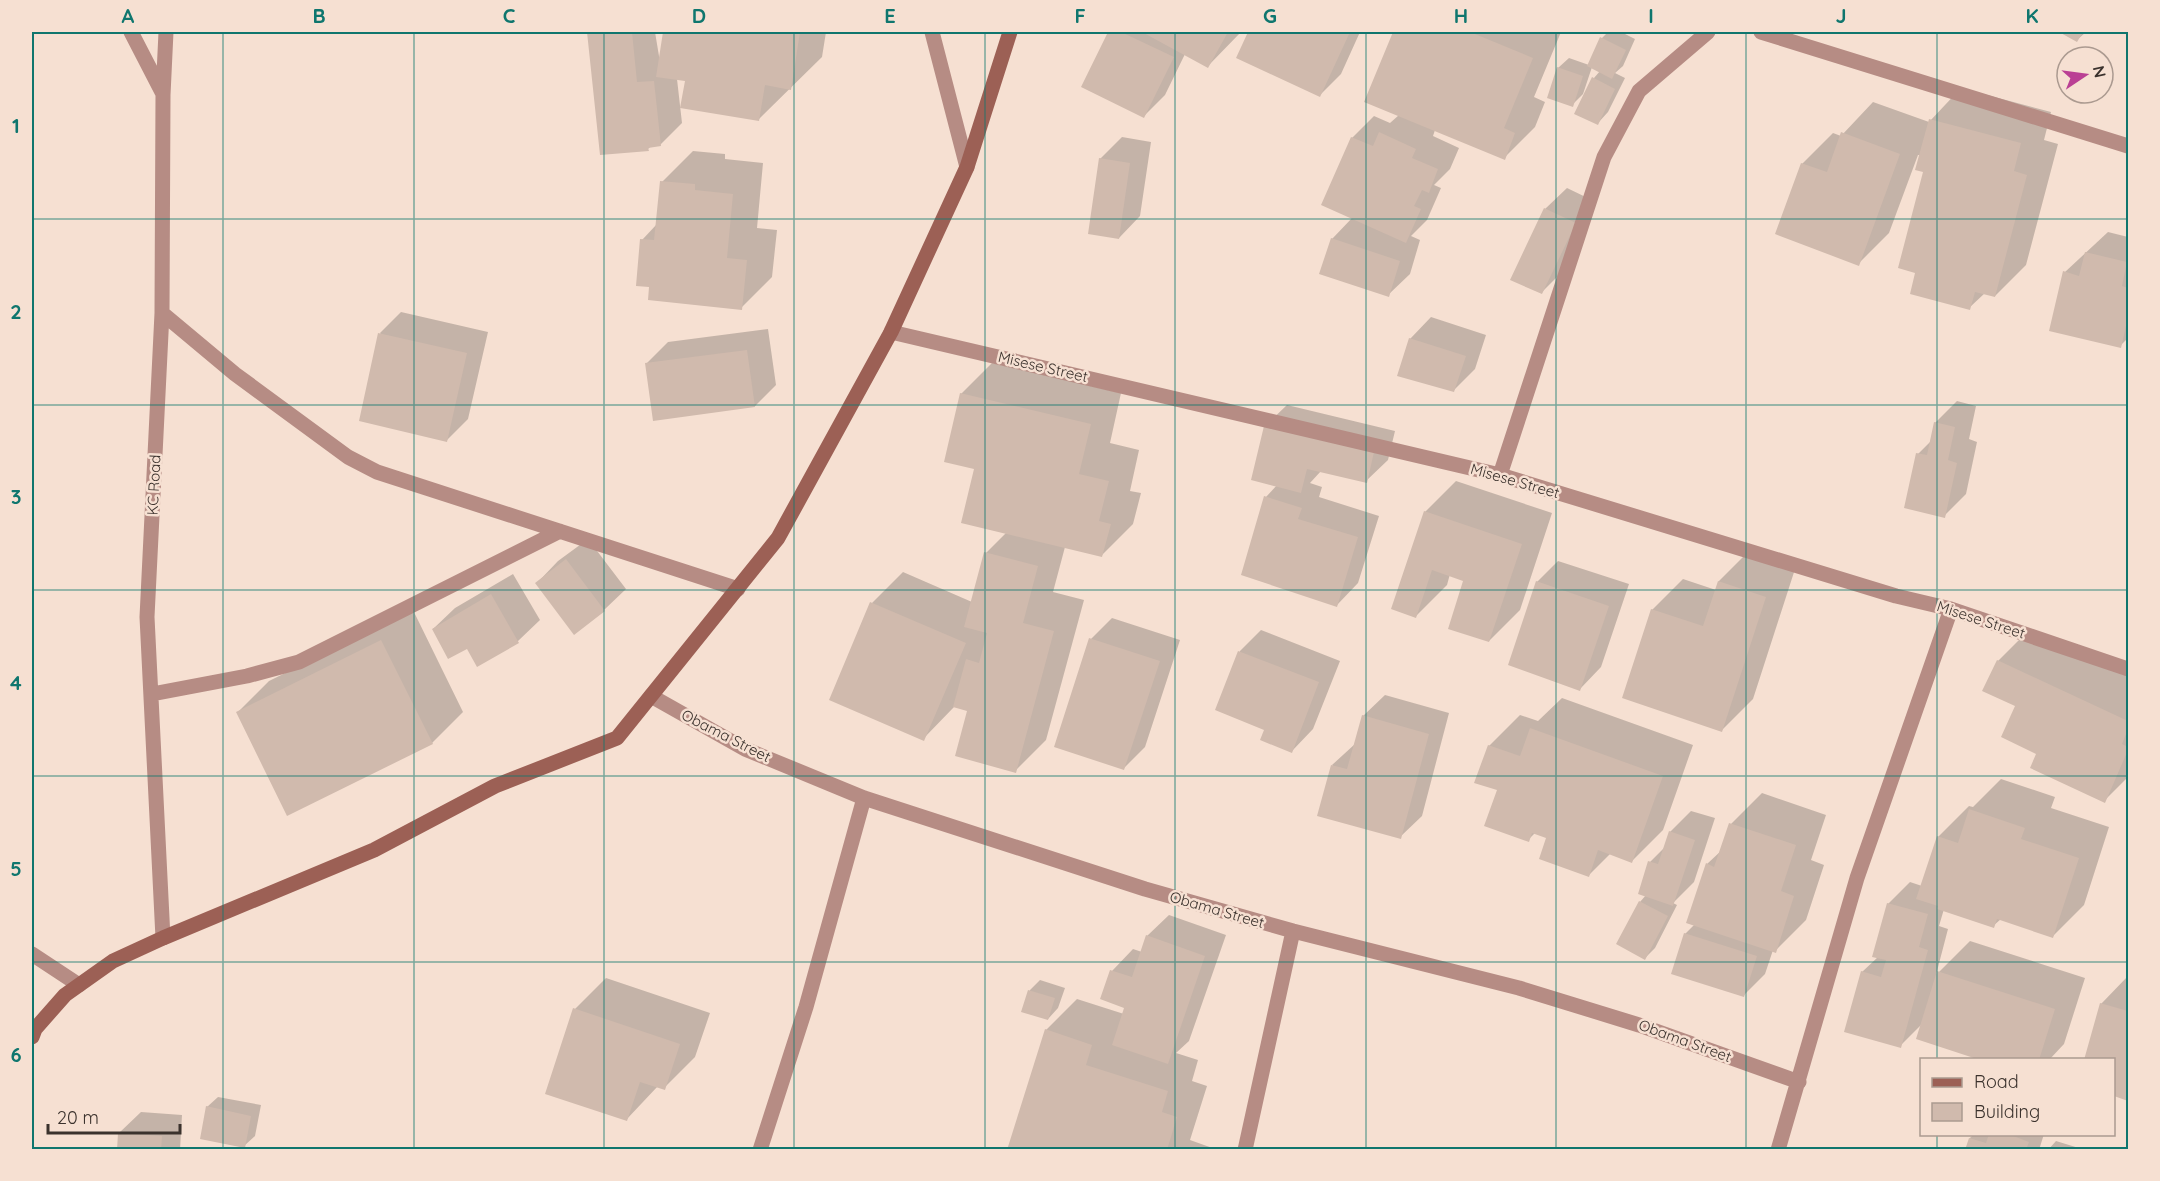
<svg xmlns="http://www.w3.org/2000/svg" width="2160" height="1181" viewBox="0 0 2160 1181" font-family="Quicksand,sans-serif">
<rect width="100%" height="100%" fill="#f6e0d2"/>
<path fill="#0003" d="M589 32H655L660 62 664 32H826L822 57 759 119 686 80 677 79 682 123 660 145 651 146 648 149 601 153Z
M1110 32H1241L1208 66 1185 54 1165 95 1144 116 1083 86Z
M1249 32H1360L1341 74 1320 95 1238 57Z
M1394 32H1561L1534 97 1545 102 1535 127 1504 158 1435 130 1433 136 1459 148 1450 169 1434 185 1441 188 1427 220 1411 236 1420 240 1410 274 1388 295 1332 239 1353 217 1352 138 1374 116 1390 123 1399 115 1366 101Z
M1608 32H1621L1635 39 1623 66 1615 73 1625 78 1608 112 1598 123 1594 78 1600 71 1592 67 1583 94 1572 105 1558 68 1569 58 1589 65 1602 38Z
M2062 32H2086L2077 40Z
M1961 88 2051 112 2044 140 2058 144 2026 265 1995 296 1985 293 1969 308 1916 272 1925 171 1920 155H1918L1889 233 1858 264 1802 164 1833 133 1841 136 1873 102 1929 122Z
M1122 137 1151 142 1140 216 1119 238 1100 159Z
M693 151 725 154V159L763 163 757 228 777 230 772 277 741 308 651 286 642 240 657 224 662 182Z
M1567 188 1596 202 1563 271 1541 293 1545 209Z
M2108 232 2128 237V310L2125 323H2128V338L2120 346 2065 272Z
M401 312 488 332 468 419 447 440 380 333Z
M1431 317 1486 335 1475 369 1453 391 1410 339Z
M768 329 776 385 755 406 647 363 668 342Z
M992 363 1121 393 1110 443 1139 450 1130 491 1141 493 1133 524 1102 555 1065 547 1053 592 1084 600 1046 740 1015 771 969 710 955 706 923 739 872 603 903 572 972 602 986 553 1006 533 975 467 961 394Z
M1957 401 1976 406 1969 439 1977 442 1966 494 1944 516 1918 454 1932 440 1935 423Z
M1287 405 1395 431 1388 460 1366 481 1321 471 1310 483 1322 487 1319 497 1379 516 1358 583 1337 605 1266 497 1277 485 1265 426Z
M1456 481 1552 513 1520 610 1489 641 1465 580 1450 574 1447 585 1416 616 1425 512Z
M588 539 626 589 604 610 537 583 558 561Z
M1750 550 1796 566 1753 699 1722 730 1652 610 1683 579 1716 590 1719 581Z
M1558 561 1629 584 1601 667 1580 689 1537 582Z
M513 574 540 620 518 641 478 665 468 647 433 629 455 608Z
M413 610 463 712 432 743 238 712 269 681Z
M1112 618 1180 640 1145 747 1123 769 1091 639Z
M1261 630 1340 661 1313 729 1292 751 1266 729 1217 709 1240 651Z
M2029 630 2128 676V777L2104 801 2038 753 2017 705 1998 661Z
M1385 695 1449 713 1422 816 1400 837 1332 765 1355 744 1363 716Z
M1562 698 1693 745 1663 830 1632 861 1611 853 1589 875 1548 837 1536 832 1528 840 1498 789 1489 746 1520 715 1538 721Z
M2001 779 2055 797 2051 808 2109 827 2084 905 2053 936 2001 919 1993 926 1944 909 1939 926 1948 929 1936 975 1970 941 2085 978 2064 1044 2049 1060H1985L1922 1024 1900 1046 1862 972 1878 957 1888 904 1910 882 1922 886 1938 837 1969 806 1973 807Z
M1762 793 1826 815 1811 860 1824 865 1806 920 1775 951 1773 950 1765 974 1744 995 1685 934 1695 924 1707 864 1722 850 1731 824Z
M1691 811 1715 818 1694 882 1673 903 1677 905 1655 948 1645 958 1640 902 1646 895 1650 862 1665 847 1670 832Z
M1169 915 1226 935 1189 1041 1176 1053 1198 1060 1192 1081 1207 1086 1190 1140 1218 1150H1009L1046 1030 1077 999 1124 1014 1126 1007 1112 971 1133 949 1142 952 1147 936Z
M2128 976V1099L2114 1095V1060L2101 1004Z
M606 978 710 1013 695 1057 664 1088 658 1086 626 1120 575 1009Z
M1040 980 1065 988 1058 1008 1048 1019 1023 1011 1030 990Z
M218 1097 261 1105 255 1136 244 1146 207 1107Z
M141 1112 182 1115 180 1150H118L119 1133Z
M1974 1134H2044L2039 1150H1967L1970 1138Z
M2056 1141 2082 1149 2081 1150H2048Z"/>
<path fill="#d0baad" d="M587 32H632L637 82 654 81 661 146 648 148 649 151 600 155Z
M663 32H800L791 90 765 85 759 121 680 108 685 81 656 77Z
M1108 32H1121L1174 57 1144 118 1081 87Z
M1142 32H1228L1208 68Z
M1248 32H1350L1320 97 1236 58Z
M1393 32H1470L1533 58 1504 128 1515 133 1505 160 1364 102Z
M2059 32H2083L2077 42Z
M1600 37 1626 50 1612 79 1587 66Z
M1557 67 1583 76 1573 107 1547 98Z
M1592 77 1615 89 1598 125 1574 114Z
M1929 119 2021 143 2014 171 2027 175 1995 297 1975 292 1970 310 1910 294 1915 273 1898 268 1923 172 1915 170Z
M1379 132 1416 149 1412 158 1438 169 1429 193 1422 190 1414 206 1421 209 1406 243 1321 205 1351 137 1373 146Z
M1841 132 1900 154 1859 266 1775 234 1801 163 1827 172Z
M1099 158 1130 163 1119 239 1088 234Z
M660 181 695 184V190L733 194 727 258 747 260 742 310 648 300 649 287 636 286 640 239 654 240Z
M1544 208 1576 223 1542 294 1510 280Z
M1331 238 1400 261 1389 297 1319 274Z
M2085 252 2127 262 2122 286 2128 288V317L2121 348 2049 331 2063 271 2079 276Z
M378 333 467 353 447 442 359 421Z
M1409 338 1466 356 1454 392 1397 376Z
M747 350 755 407 653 421 645 363Z
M960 393 1091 424 1079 474 1109 481 1099 521 1111 524 1102 557 961 523 974 469 944 462Z
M1934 422 1955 427 1948 460 1957 463 1945 518 1904 508 1916 453 1927 455Z
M1264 426 1374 452 1367 483 1307 469 1301 493 1251 480Z
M1264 496 1302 508 1298 519 1358 537 1337 607 1241 575Z
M1424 511 1522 544 1489 642 1448 629 1463 581 1432 570 1416 618 1391 609Z
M984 552 1038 566 1023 623 1054 631 1016 773 955 756 967 711 953 707 966 659 979 663 987 633 964 627Z
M566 559 605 611 574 635 535 583Z
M1536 581 1609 606 1580 691 1508 665Z
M1718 581 1766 597 1722 732 1622 698 1651 609 1703 626Z
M491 594 519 643 477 667 467 649 448 659 432 629Z
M870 602 966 643 924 741 829 700Z
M1089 638 1160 661 1124 770 1054 747Z
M381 640 433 744 287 816 236 712Z
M1238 651 1319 682 1292 753 1260 740 1264 730 1215 710Z
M1997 660 2128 721V729L2122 744 2128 747V750L2105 803 2030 768 2036 754 2001 737 2015 706 1982 691Z
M1362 715 1429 734 1401 839 1317 816 1331 765 1347 769Z
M1530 728 1663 776 1632 863 1598 850 1589 877 1539 859 1546 838 1532 833 1529 842 1484 826 1497 790 1474 783 1488 745 1520 756Z
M1969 809 2025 828 2021 839 2079 858 2053 938 1997 919 1994 928 1937 909 1938 906 1916 899 1937 836 1958 843Z
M1729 823 1796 845 1781 891 1794 896 1776 953 1686 923 1706 863 1714 867Z
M1669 831 1695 840 1673 906 1638 894 1648 861 1658 864Z
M1639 901 1668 916 1645 960 1616 944Z
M1887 903 1928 914 1919 947 1928 950 1901 1048 1844 1032 1861 971 1881 977 1886 960 1872 957Z
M1684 933 1757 956 1744 997 1671 974Z
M1146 935 1205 956 1168 1064 1112 1045 1124 1008 1100 999 1110 970 1132 977Z
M1937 971 2055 1009 2039 1060H1980L1916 1039Z
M1028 990 1055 998 1048 1020 1021 1012Z
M2100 1003 2128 1011V1101L2114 1096V1060H2084Z
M573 1008 680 1044 665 1090 640 1082 627 1121 545 1094Z
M1045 1029 1092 1045 1086 1065 1168 1091 1162 1112 1177 1117 1167 1150H1007Z
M206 1106 251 1116 245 1148 200 1139Z
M118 1133 162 1136 161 1150H117Z
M1989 1134H2008L2029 1142 2026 1150H1965L1969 1138 1986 1143Z"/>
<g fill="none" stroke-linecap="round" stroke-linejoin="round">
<path stroke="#b68c84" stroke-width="15" d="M131 32 162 92
M932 32 967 167
M1761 32 2128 146
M162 313 235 374 348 457 377 472 738 589
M891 332 1500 475 1896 596 1951 609 2128 669
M1500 475 1604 157 1639 91 1708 32
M152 694 247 676 299 662 560 531
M651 696 745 749 864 798 1145 889 1293 931 1519 988 1639 1025 1799 1082
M163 938 147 617 162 313 163 95 166 32
M32 954 79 985
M760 1150 806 1007 864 798
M1245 1150 1293 931
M1778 1150 1857 878 1951 609"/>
<path stroke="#9c6055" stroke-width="15" d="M32 1037 35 1029 65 995 113 961 163 938 374 850 495 786 617 738 778 538 891 332 967 167 1010 32"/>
</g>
<path fill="none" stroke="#0f766e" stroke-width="1.5" stroke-opacity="0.55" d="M223 32V1150M414 32V1150M604 32V1150M794 32V1150M985 32V1150M1175 32V1150M1366 32V1150M1556 32V1150M1746 32V1150M1937 32V1060M32 219H2128M32 405H2128M32 590H2128M32 776H2128M32 962H2128M1937 1134V1150"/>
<g text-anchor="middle" stroke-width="5" stroke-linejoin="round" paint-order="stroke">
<g font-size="15" fill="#3b322d" stroke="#f6e0d2">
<text transform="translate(1043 367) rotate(13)" y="5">Misese Street</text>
<text transform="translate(1515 481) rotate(16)" y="5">Misese Street</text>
<text transform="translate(154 485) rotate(-87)" y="5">KC Road</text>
<text transform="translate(1981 620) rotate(18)" y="5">Misese Street</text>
<text transform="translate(726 736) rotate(27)" y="5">Obama Street</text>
<text transform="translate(1217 910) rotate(16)" y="5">Obama Street</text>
<text transform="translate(1685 1041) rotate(20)" y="5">Obama Street</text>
</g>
</g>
<rect width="2160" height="1181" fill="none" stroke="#f6e0d2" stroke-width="66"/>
<rect x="1920" y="1058" width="195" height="78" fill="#f6e0d2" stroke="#ab9a90" stroke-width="1.5"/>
<rect x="1932" y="1078" width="30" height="9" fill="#9c6055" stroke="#ab9a90" stroke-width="1.5"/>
<text x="1974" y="1088" font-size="18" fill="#3b322d">Road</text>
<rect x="1932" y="1103" width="30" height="18" fill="#d0baad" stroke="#ab9a90" stroke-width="1.5"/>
<text x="1974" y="1118" font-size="18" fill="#3b322d">Building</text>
<g transform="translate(2085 75) rotate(77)"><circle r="28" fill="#f6e0d2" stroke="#ab9a90" stroke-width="1.5"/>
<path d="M0-4.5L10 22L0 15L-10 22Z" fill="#ba4094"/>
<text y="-9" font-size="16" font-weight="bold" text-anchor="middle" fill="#3b322d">N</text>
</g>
<path d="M48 1124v9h132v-9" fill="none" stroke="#3b322d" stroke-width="3"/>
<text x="57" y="1124" font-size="18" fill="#3b322d" stroke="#f6e0d2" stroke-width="4.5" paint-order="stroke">20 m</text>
<rect x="33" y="33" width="2094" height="1115" fill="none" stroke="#0f766e" stroke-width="2"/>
<g font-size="20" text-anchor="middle" font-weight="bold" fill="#0f766e">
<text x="128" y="23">A</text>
<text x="319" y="23">B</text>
<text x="509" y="23">C</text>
<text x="699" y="23">D</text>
<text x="890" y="23">E</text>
<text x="1080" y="23">F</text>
<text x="1270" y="23">G</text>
<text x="1461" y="23">H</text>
<text x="1651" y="23">I</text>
<text x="1841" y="23">J</text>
<text x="2032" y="23">K</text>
<text x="16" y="133">1</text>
<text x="16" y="319">2</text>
<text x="16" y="504">3</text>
<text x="16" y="690">4</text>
<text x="16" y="876">5</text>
<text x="16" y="1062">6</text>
</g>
</svg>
